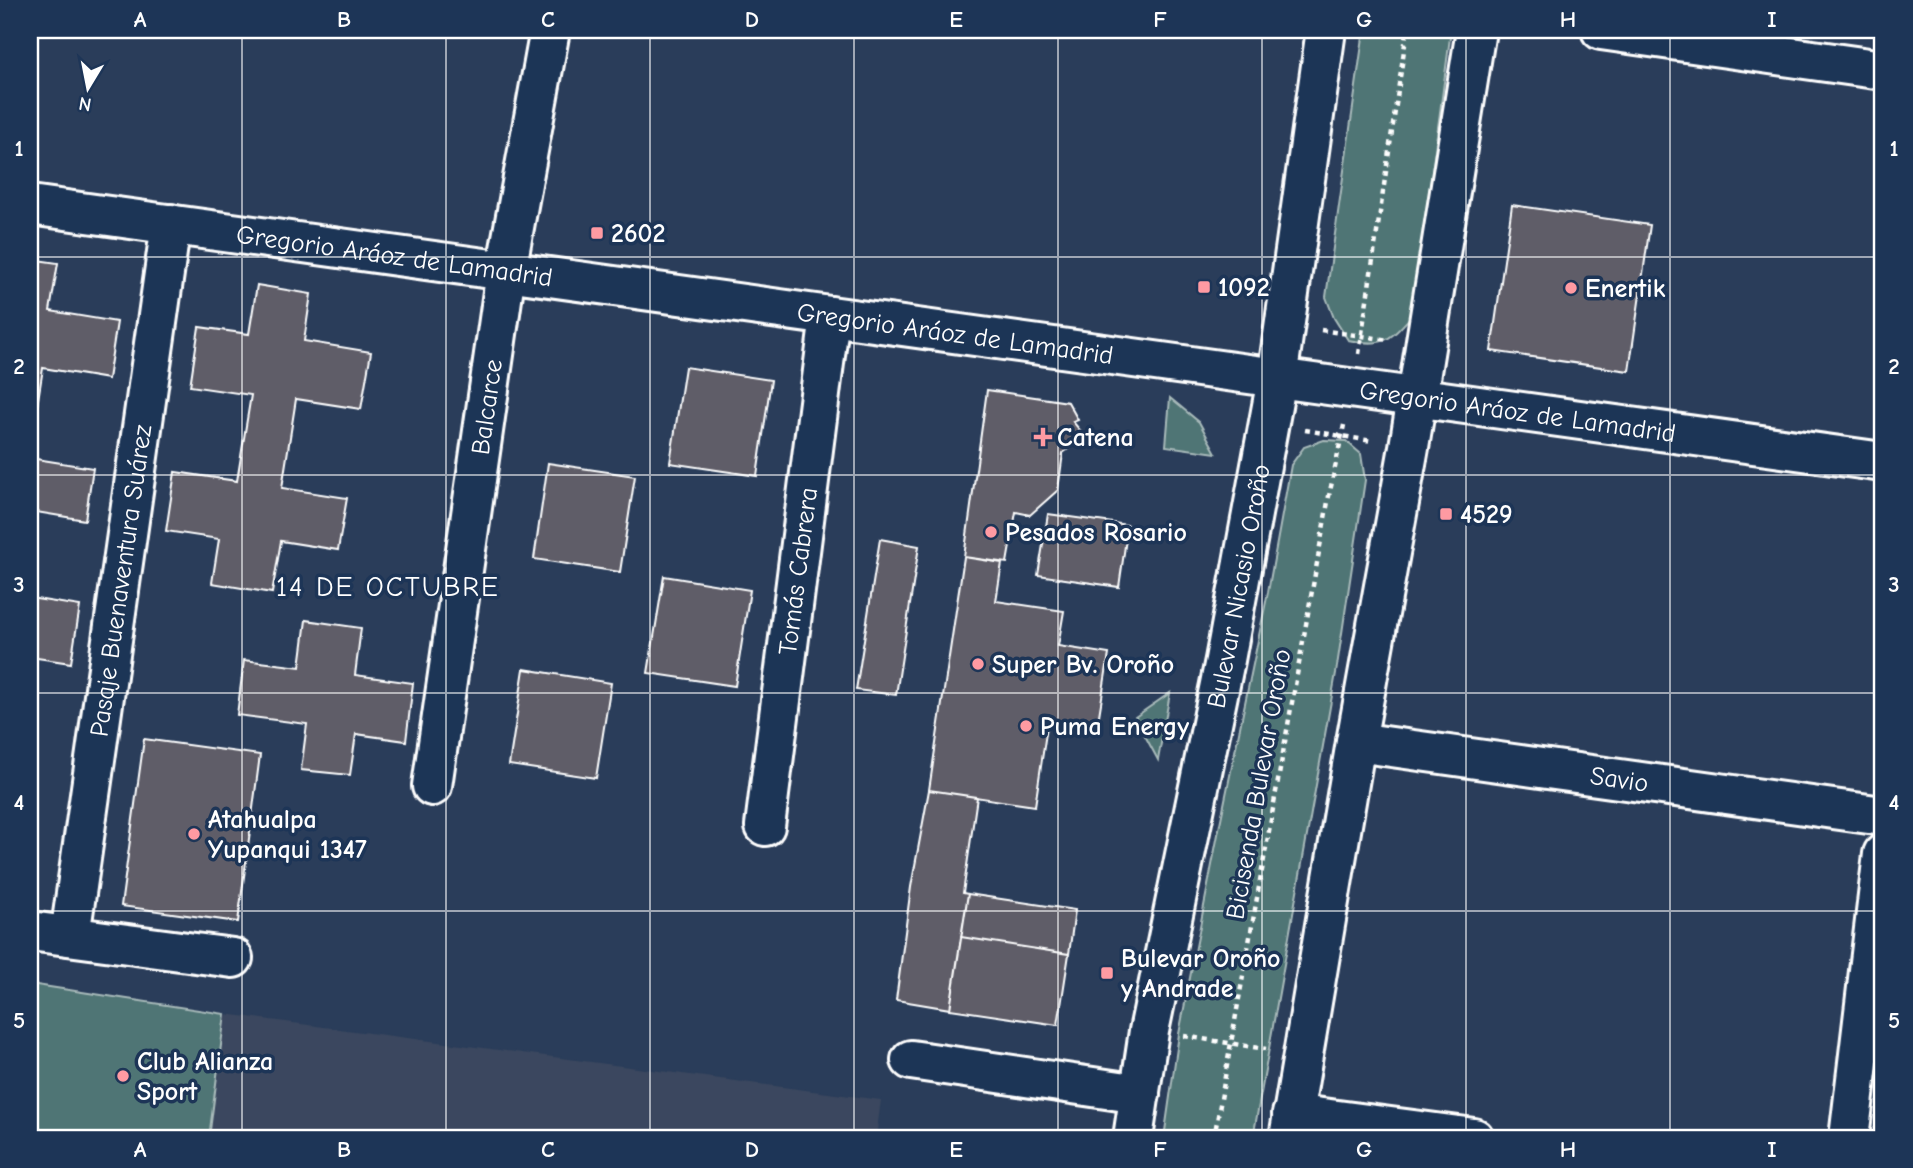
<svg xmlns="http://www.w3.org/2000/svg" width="1913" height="1168" viewBox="0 0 1913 1168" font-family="'Comic Neue',sans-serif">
<rect width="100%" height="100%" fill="#2a3d5a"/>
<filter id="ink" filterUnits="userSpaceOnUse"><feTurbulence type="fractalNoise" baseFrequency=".0143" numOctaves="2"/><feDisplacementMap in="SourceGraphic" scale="14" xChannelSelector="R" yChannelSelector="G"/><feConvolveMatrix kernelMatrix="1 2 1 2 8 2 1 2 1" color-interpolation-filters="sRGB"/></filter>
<g filter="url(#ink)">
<path fill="#3a475e" d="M225 1014 881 1100 876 1138H209Z"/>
<path fill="#507475" stroke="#a8baba" stroke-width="2" d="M1364 30H1451L1413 314C1389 341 1385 347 1348 340L1334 318 1326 297Z
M1170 398 1199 422 1216 453 1166 446Z
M1324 440 1346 441 1361 454 1365 480 1336 673 1253 1138H1164L1179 1034 1220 824 1268 592 1291 465 1304 447Z
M1170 693 1158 760 1135 717Z
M30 984 225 1014 209 1138H30Z"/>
<path fill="#5e5d68" stroke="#fff" stroke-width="2" d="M1512 205 1650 225 1629 371 1491 351Z
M30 259 58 263 50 311 117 322 108 379 43 368 30 451Z
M257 285 311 294 304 341 371 352 361 409 296 399 282 488 347 498 338 550 281 541 272 593 212 583 219 539 166 531 175 472 237 481 251 395 190 386 199 327 249 334Z
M685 367 771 380 757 476 670 463Z
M987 390 1068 402 1078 420 1073 422 1085 436 1063 453 1058 490 1030 515 1016 512 1007 563 964 557Z
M30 458 93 468 85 520 30 511Z
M548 463 635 476 620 572 534 559Z
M1048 514 1128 525 1119 587 1038 575Z
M880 539 919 546 896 695 856 690Z
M964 557 1002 563 996 601 1064 611 1058 646 1109 654 1096 734 1047 726 1035 806 929 790Z
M664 576 750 590 735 686 648 673Z
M30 598 80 606 71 663 30 657Z
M306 620 361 628 355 675 413 683 406 741 356 734 350 775 301 770 307 724 237 715 244 660 300 667Z
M524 669 611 683 596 778 509 765Z
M144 739 260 755 238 922 121 906Z
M929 790 977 797 963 893 968 894 950 1009 896 1000 911 887Z
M968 894 1075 910 1069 954 961 937Z
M961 937 1069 954 1058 1025 950 1009Z"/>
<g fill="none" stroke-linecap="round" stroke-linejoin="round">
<defs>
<g id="minor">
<path d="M1601 30 1883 70"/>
<path id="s1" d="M30 205 1883 462"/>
<path id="s2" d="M1356 742 1883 816"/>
<path id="s3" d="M432 786 506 271 550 30"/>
<path id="s4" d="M765 826 830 316"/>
<path d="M30 931 233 958"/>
<path id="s5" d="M70 936 171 224"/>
<path d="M911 1060 1140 1094"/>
<path d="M1292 1114 1474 1138"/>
<path d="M1849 1138 1883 854"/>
</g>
<g id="major">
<path id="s6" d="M1133 1138 1149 1031 1225 660 1277 379 1326 30"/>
<path d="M1289 1138 1356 742 1409 447 1476 30"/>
</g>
</defs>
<use href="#minor" stroke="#fff" stroke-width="44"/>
<use href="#major" stroke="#fff" stroke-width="44"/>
<path stroke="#fff" stroke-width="4.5" stroke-dasharray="5 5" stroke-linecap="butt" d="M1321 330 1389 340
M1359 354 1407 30
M1305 430 1372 441
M1184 1036 1266 1049
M1214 1138 1329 496 1344 425"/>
<use href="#minor" stroke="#1d3557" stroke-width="38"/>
<use href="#major" stroke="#1d3557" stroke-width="38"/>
</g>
</g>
<path fill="none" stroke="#fff" stroke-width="2" stroke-opacity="0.55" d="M242 30V1138M446 30V1138M650 30V1138M854 30V1138M1058 30V1138M1262 30V1138M1466 30V1138M1670 30V1138M30 257H1883M30 475H1883M30 693H1883M30 911H1883"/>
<g fill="#ff9aa2" stroke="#1d3557" stroke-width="2.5">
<rect x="590" y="226" width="14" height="14" rx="3.5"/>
<rect x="1197" y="280" width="14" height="14" rx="3.5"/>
<circle cx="1571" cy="288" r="7"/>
<path d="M1039.5 426.5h7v7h7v7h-7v7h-7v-7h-7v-7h7z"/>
<rect x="1439" y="507" width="14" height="14" rx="3.5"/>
<circle cx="991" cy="532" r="7"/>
<circle cx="978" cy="664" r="7"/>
<circle cx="1026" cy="726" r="7"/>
<circle cx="194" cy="834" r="7"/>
<rect x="1100" y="966" width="14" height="14" rx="3.5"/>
<circle cx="123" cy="1076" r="7"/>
</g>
<g text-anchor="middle" stroke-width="7" stroke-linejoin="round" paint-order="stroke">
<g font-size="26" font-weight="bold" fill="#fff" stroke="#1d3557" text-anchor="start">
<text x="611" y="242">2602</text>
<text x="1218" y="296">1092</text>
<text x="1585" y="297">Enertik</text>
<text x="1057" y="446">Catena</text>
<text x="1460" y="523">4529</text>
<text x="1005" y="541">Pesados Rosario</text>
<text x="992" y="673">Super Bv. Oroño</text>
<text x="1040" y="735">Puma Energy</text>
<text x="208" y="828">Atahualpa<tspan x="208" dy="30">Yupanqui 1347</tspan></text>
<text x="1121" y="967">Bulevar Oroño<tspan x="1121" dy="30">y Andrade</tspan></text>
<text x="137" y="1070">Club Alianza<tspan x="137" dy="30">Sport</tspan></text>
</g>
<g font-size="26" fill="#fff" stroke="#1d3557">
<text dy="9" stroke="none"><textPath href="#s1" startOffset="368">Gregorio Aráoz de Lamadrid</textPath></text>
<text dy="9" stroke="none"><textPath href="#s1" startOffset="934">Gregorio Aráoz de Lamadrid</textPath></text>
<text dy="9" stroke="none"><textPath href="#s3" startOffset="383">Balcarce</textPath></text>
<text dy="9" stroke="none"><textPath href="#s1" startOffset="1502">Gregorio Aráoz de Lamadrid</textPath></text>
<text dy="9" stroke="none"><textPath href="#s4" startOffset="257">Tomás Cabrera</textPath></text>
<text dy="9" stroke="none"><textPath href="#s5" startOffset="359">Pasaje Buenaventura Suárez</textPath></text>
<text dy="9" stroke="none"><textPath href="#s6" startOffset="562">Bulevar Nicasio Oroño</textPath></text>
<text dy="9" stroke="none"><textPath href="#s2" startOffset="266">Savio</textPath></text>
<text transform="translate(1258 784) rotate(-80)" y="9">Bicisenda Bulevar Oroño</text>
</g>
<g font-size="28" letter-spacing="2" fill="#fff" stroke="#1d3557">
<text x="388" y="596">14 DE OCTUBRE</text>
</g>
</g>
<rect width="1913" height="1168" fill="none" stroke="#1d3557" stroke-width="77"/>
<g transform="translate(88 88) rotate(190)" stroke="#1d3557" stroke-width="5" paint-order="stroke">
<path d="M0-5L12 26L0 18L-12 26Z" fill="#ffffff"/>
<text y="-10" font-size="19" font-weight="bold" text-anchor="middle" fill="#ffffff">N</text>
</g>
<rect x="38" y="38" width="1836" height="1092" fill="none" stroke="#fff" stroke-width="2.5"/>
<g font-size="23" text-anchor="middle" font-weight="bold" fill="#fff">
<text x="140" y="27">A</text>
<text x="344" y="27">B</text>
<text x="548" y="27">C</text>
<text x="752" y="27">D</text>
<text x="956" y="27">E</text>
<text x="1160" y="27">F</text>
<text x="1364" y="27">G</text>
<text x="1568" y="27">H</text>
<text x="1772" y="27">I</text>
<text x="19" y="156">1</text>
<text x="1894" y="156">1</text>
<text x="19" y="374">2</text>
<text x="1894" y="374">2</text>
<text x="19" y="592">3</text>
<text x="1894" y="592">3</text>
<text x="19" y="810">4</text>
<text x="1894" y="810">4</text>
<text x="19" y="1028">5</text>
<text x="1894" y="1028">5</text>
<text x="140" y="1157">A</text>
<text x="344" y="1157">B</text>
<text x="548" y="1157">C</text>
<text x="752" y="1157">D</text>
<text x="956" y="1157">E</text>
<text x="1160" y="1157">F</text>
<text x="1364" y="1157">G</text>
<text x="1568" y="1157">H</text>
<text x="1772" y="1157">I</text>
</g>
</svg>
